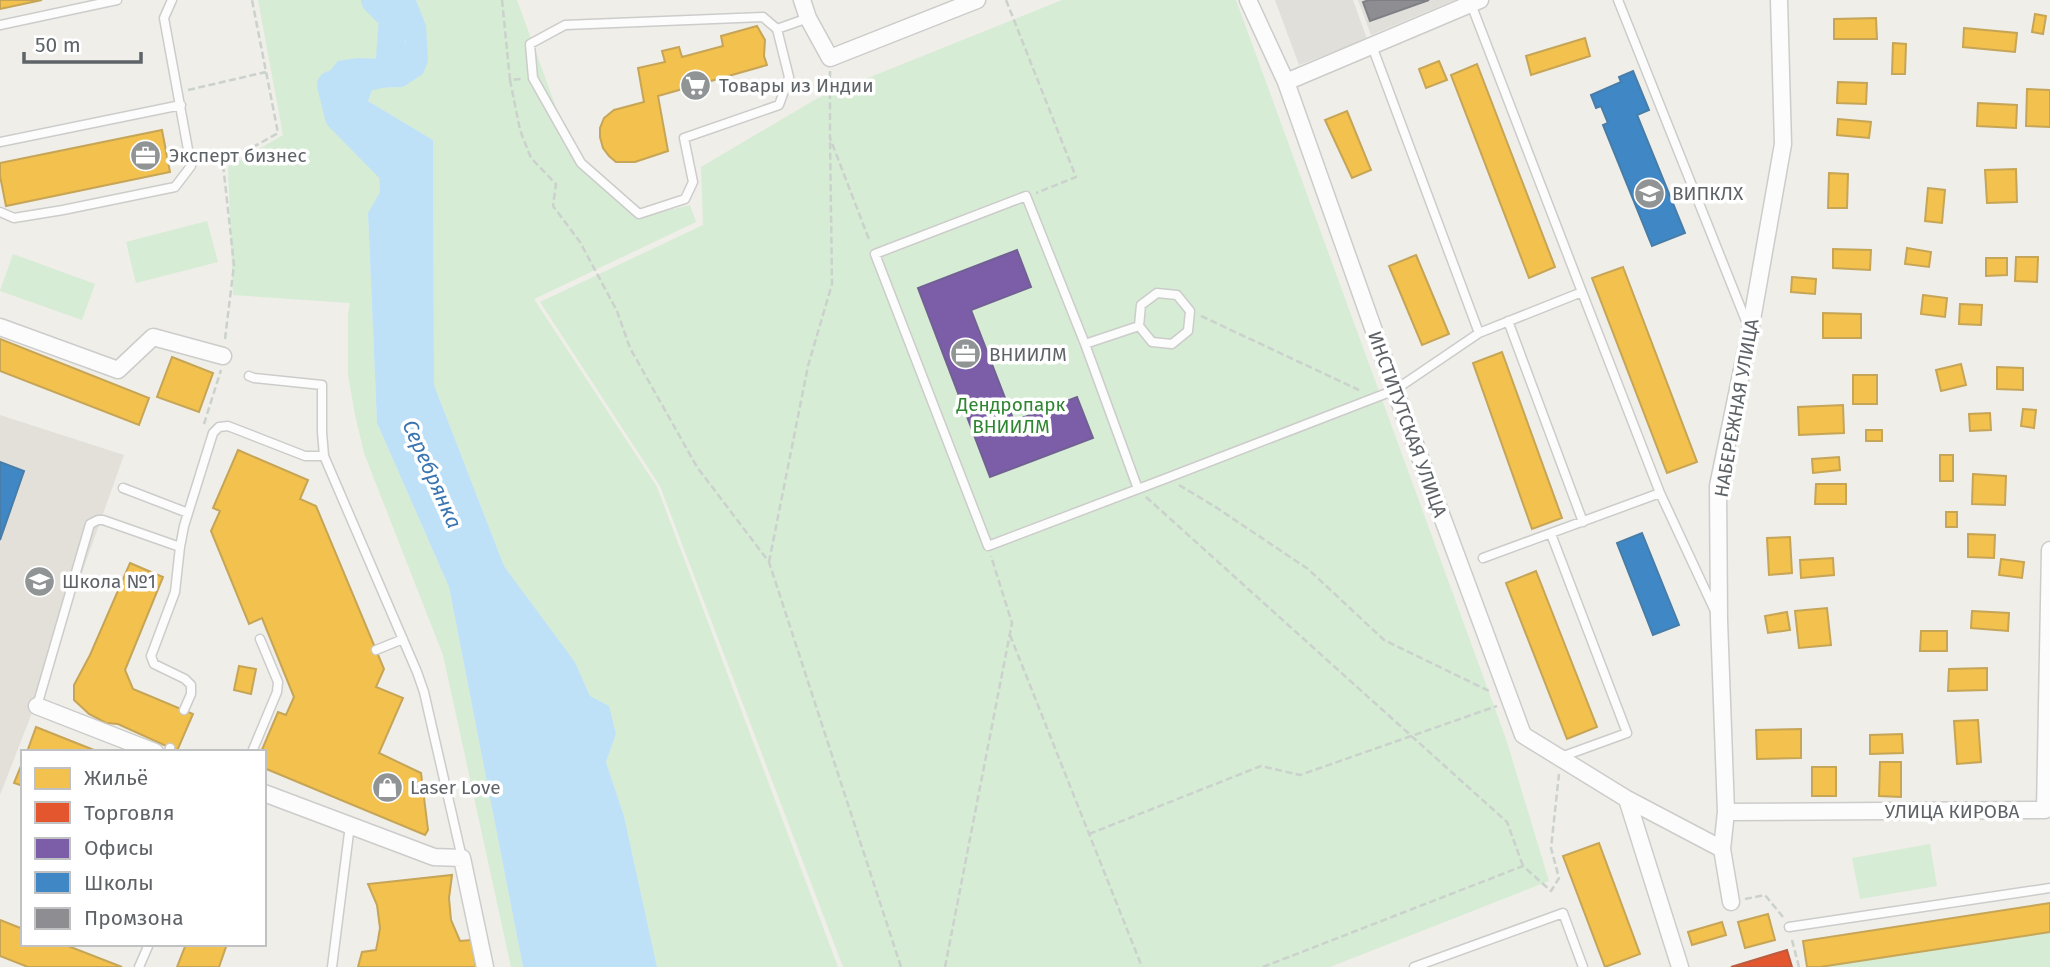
<svg xmlns="http://www.w3.org/2000/svg" width="2050" height="967" viewBox="0 0 2050 967" font-family="'Fira Sans',sans-serif">
<rect width="100%" height="100%" fill="#efeee9"/>
<path fill="#e0dfda" d="M1275 0H1353L1367 39 1299 65Z
M1358 0H1455L1371 35Z"/>
<path fill="#e2e0d9" d="M0 415 124 455 30 718 0 795Z"/>
<path fill="#d6ecd4" d="M258 0H392L401 24 406 43 394 59 357 58 331 100 388 153 392 171 368 214 377 423 449 587 523 967H511L443 655 364 453 355 415 348 374V314L350 303 233 295 228 167 283 135Z
M416 0H517L558 113 584 161 645 216 690 205 696 222 534 299 657 487 838 967H657L624 816 606 762 616 734 590 696 575 662 504 566 434 385 433 140 368 101 373 88 403 87 426 25Z
M1062 0H1236L1506 739 1549 881 1330 967H843L660 486 540 302 703 225 701 167 818 98Z
M207 221 218 262 136 283 126 242Z
M13 254 95 284 82 320 0 291Z
M1930 844 1937 886 1860 899 1852 858Z
M2050 932V967H1820Z"/>
<path fill="#bee1f8" d="M392 0H416L426 25 428 61 423 74 403 87 373 88 368 101 433 140 434 385 504 566 575 662 590 696 609 706 616 734 606 762 624 816 657 967H523L449 587 377 423 368 213 392 171 388 153 331 100 325 77 338 61 357 58 395 59 406 43 401 24Z"/>
<path fill="#f2c14e" stroke="#c6a556" stroke-width="2" d="M0 0H42L0 9Z
M2035 14 2046 16 2043 34 2032 32Z
M1876 18 1877 39H1834V19Z
M757 26 765 40 764 56 767 65 658 96 668 151 635 162H616L609 156 603 148 600 137V128L604 118 614 110 644 102 638 68 665 62 662 51 679 47 682 57 723 46 721 36Z
M1964 28 2017 33 2015 52 1963 47Z
M1585 38 1590 56 1531 75 1526 56Z
M1893 43 1906 44 1905 74H1892Z
M1439 61 1447 80 1426 88 1419 69Z
M1477 64 1555 267 1529 278 1451 75Z
M1838 82 1867 83 1866 104 1837 103Z
M2027 89 2050 90V127L2026 126Z
M1978 103 2017 105 2016 128 1977 126Z
M1347 111 1371 170 1352 178 1325 120Z
M1838 119 1871 122 1869 138 1837 135Z
M162 130 170 172 6 206 0 176V163Z
M2016 169 2017 202 1987 203 1985 170Z
M1829 173 1848 174 1847 208H1828Z
M1928 188 1945 190 1942 223 1925 221Z
M1907 248 1931 252 1929 267 1905 264Z
M1833 249 1871 250 1870 270 1833 268Z
M1416 255 1449 334 1422 345 1389 266Z
M2016 257H2038L2037 282 2015 281Z
M1986 258H2007V275L1986 276Z
M1623 267 1697 462 1667 473 1592 278Z
M1792 277 1816 279 1815 294 1791 292Z
M1923 295 1947 298 1945 317 1921 314Z
M1960 304 1982 305 1981 325 1959 324Z
M1823 313 1861 314V338H1823Z
M0 339 149 398 139 425 0 371Z
M1502 352 1562 518 1532 529 1473 363Z
M172 357 213 373 199 412 157 397Z
M1961 364 1966 385 1941 391 1936 370Z
M1997 367 2023 368V390L1997 389Z
M1853 375H1877V404H1853Z
M1843 405 1844 433 1799 435 1798 407Z
M2023 409 2036 410 2034 428 2021 426Z
M1990 413 1991 430 1970 431 1969 414Z
M1866 430H1882V441H1866Z
M238 450 308 480 300 499 316 506 384 669 376 687 403 698 379 753 421 773 428 830 425 835 264 768V752H261L278 712 286 715 294 697 262 618 249 624 211 531 220 511 213 508Z
M1940 455H1953V481H1940Z
M1839 457 1840 470 1813 473 1812 459Z
M1973 474 2006 476 2005 505 1972 504Z
M1816 484H1846V504H1815Z
M1946 512H1957V527H1946Z
M1968 534 1995 535 1994 558 1968 557Z
M1790 537 1792 573 1769 575 1767 538Z
M1833 558 1834 575 1801 578 1800 560Z
M2001 559 2024 562 2022 578 1999 575Z
M130 563 163 577 125 670 133 689 193 714 177 751 118 724 106 723 89 714 74 700V685L90 655Z
M1536 571 1597 727 1567 739 1506 583Z
M1827 608 1831 645 1799 648 1795 611Z
M1972 611 2009 613 2008 631 1971 628Z
M1787 612 1790 630 1768 633 1765 616Z
M1921 631H1947V651H1920Z
M239 666 256 669 251 694 234 690Z
M1987 668V690L1948 691 1949 669Z
M1978 720 1981 762 1957 764 1954 721Z
M36 727 99 752H27Z
M1801 729V758L1757 759 1756 730Z
M1902 734 1903 753 1870 754V735Z
M23 761V786L14 783Z
M1880 762H1901V797L1879 796Z
M1812 767H1836V796H1812Z
M1599 843 1640 954 1605 967 1563 856Z
M452 875 449 898 451 920 460 941 471 940 476 967H358L362 952 376 950 378 940 380 928 377 905 368 884Z
M2050 903V932L1820 967H1807L1803 941Z
M1768 914 1775 940 1745 948 1738 922Z
M0 920 23 929V944H63L122 967H28L0 956Z
M1722 922 1726 935 1692 945 1688 932Z
M186 944H227L219 967H177Z"/>
<path fill="#e4572e" stroke="#bc5b3f" stroke-width="2" d="M1787 950 1792 967H1731Z"/>
<path fill="#7b5ea7" stroke="#726094" stroke-width="2" d="M1017 250 1031 287 971 310 1014 421 1077 397 1093 438 990 477 918 288Z"/>
<path fill="#3f88c5" stroke="#487da9" stroke-width="2" d="M1633 71 1649 110 1637 115 1685 233 1652 246 1603 125 1608 123 1601 106 1596 108 1591 95 1621 82 1619 77Z
M0 462 24 471 0 540Z
M1642 533 1679 625 1653 635 1617 543Z
M1642 533 1679 625 1653 635 1617 543Z"/>
<path fill="#8d8d92" stroke="#7f8085" stroke-width="2" d="M1369 0H1429L1370 21 1363 2Z"/>
<g fill="none" stroke-linecap="round" stroke-linejoin="round">
<path stroke="#bee1f8" stroke-width="28" d="M375 0 393 18 389 72 331 85 339 117 393 172 395 207"/>
<defs>
<path id="service" d="M1618 0 1748 326
M1471 4 1582 292
M0 25 117 0
M777 29 763 17 565 25 530 44 533 78 581 163 639 214 685 199 693 182 684 138 779 105 789 77 777 29 808 18
M1372 46 1479 333
M0 142 181 105
M0 212 14 218 63 210 175 187 191 166 164 18 172 0
M1157 293 1177 295 1190 311 1188 331 1172 344 1152 342 1139 326 1141 305Z
M1508 321 1583 522
M1085 344 1139 326
M249 376 254 378 322 385V432L324 456 417 672 424 692 462 858
M123 488 188 513
M1138 489 1085 344 1026 196 875 254 988 546 1167 478 1395 390 1479 333 1582 292 1660 493 1715 611
M1551 534 1627 733 1561 757
M1483 558 1660 493
M376 650 403 639
M37 706 90 524 98 520H103L180 547
M184 710 191 694V685L185 679 154 664 151 656 175 592 180 547 184 526 213 433 219 427 228 426 305 456H324
M169 752 170 748
M252 752 277 692 278 682 260 639
M1789 927 2050 888
M139 967 149 944
M332 967 350 825
M1414 967 1563 913 1583 967"/>
<path id="minor" d="M802 0 808 18 830 58 977 0
M1248 0 1286 82 1395 390 1523 735 1627 799 1722 849
M1286 82 1480 0
M0 327 118 370 153 337 223 356
M37 706 155 752
M264 793 434 857 462 858 485 967
M1627 799 1680 967
M1726 812 2045 810 2050 550
M1731 902 1722 849 1726 812 1719 620 1718 486 1750 331 1783 144 1779 0"/>
</defs>
<use href="#service" stroke="#cccccb" stroke-width="11"/>
<use href="#minor" stroke="#cccccb" stroke-width="19"/>
<path stroke="#cbd1cd" stroke-width="2.5" stroke-dasharray="7 3.5" stroke-linecap="butt" d="M502 0 510 80 521 79
M1006 0 1076 177 1036 193
M830 71V138L870 242
M510 80 520 130 531 158 556 184 553 206 580 242 617 311 630 348 697 467 769 562 901 967
M188 90 266 72
M1201 316 1359 390
M225 339 234 265 223 164 278 133 252 0
M204 424 221 370
M1179 485 1214 506 1308 569 1384 640 1489 691
M1146 497 1507 822 1523 866
M769 562 808 366 832 284 830 138
M1010 635 1142 967
M1089 834 1261 766 1300 775 1497 706
M1745 899 1765 895 1783 917
M1792 940 1799 967
M945 967 1012 623 991 556
M1263 967 1523 866 1551 891 1559 878 1551 848 1559 774"/>
<use href="#service" stroke="#fdfcfc" stroke-width="8"/>
<use href="#minor" stroke="#fdfcfc" stroke-width="16"/>
</g>
<defs>
<symbol id="supermarket-disc" viewBox="-11 -11 22 22"><circle r="9.5" fill="#919495" stroke="#fff"/><path d="M-6-5.5h2.5l.6 2H6L4.5 2H-2.5L-4.4-4H-6ZM-1.5 3.2a1.3 1.3 0 1 0 .1 0ZM3 3.2a1.3 1.3 0 1 0 .1 0Z" fill="#fff"/></symbol>
<symbol id="office-disc" viewBox="-11 -11 22 22"><circle r="9.5" fill="#919495" stroke="#fff"/><path d="M-6-3h4V-5.5h4V-3h4V5H-6ZM-1-4.5V-3h2v-1.5ZM-6 0V1H6V0Z" fill="#fff"/></symbol>
<symbol id="university-disc" viewBox="-11 -11 22 22"><circle r="9.5" fill="#919495" stroke="#fff"/><path d="M0-5L7-2L0 1L-7-2ZM-4 1L0 2.5L4 1V4Q0 6-4 4Z" fill="#fff"/></symbol>
<symbol id="school-disc" viewBox="-11 -11 22 22"><circle r="9.5" fill="#919495" stroke="#fff"/><path d="M0-5L7-2L0 1L-7-2ZM-4 1L0 2.5L4 1V4Q0 6-4 4Z" fill="#fff"/></symbol>
<symbol id="shop-disc" viewBox="-11 -11 22 22"><circle r="9.5" fill="#919495" stroke="#fff"/><path d="M-5-2.5h2.3a2.7 3.5 0 0 1 5.4 0H5L5.5 6h-11ZM-1.5-2.5h3a1.5 2.3 0 0 0-3 0Z" fill="#fff"/></symbol>
</defs>
<g fill-rule="evenodd">
<use href="#supermarket-disc" x="678" y="68" width="35" height="35"/>
<use href="#office-disc" x="128" y="138" width="35" height="35"/>
<use href="#university-disc" x="1632" y="176" width="35" height="35"/>
<use href="#office-disc" x="948" y="336" width="35" height="35"/>
<use href="#school-disc" x="22" y="564" width="35" height="35"/>
<use href="#shop-disc" x="370" y="770" width="35" height="35"/>
</g>
<g text-anchor="middle" stroke-width="7" stroke-linejoin="round" paint-order="stroke">
<g font-size="19" fill="#5e6368" stroke="#fff" text-anchor="start">
<text x="719" y="92">Товары из Индии</text>
<text x="169" y="162">Эксперт бизнес</text>
<text x="1672" y="200">ВИПКЛХ</text>
<text x="989" y="361">ВНИИЛМ</text>
<text x="62" y="588">Школа №1</text>
<text x="410" y="794">Laser Love</text>
</g>
<g font-size="19" fill="#2f8631" stroke="#fff">
<text x="1011" y="411">Дендропарк<tspan x="1011" dy="22">ВНИИЛМ</tspan></text>
</g>
<g font-size="19" fill="#5e6368" stroke="#fff">
<text transform="translate(1736 408) rotate(-80)" y="7">НАБЕРЕЖНАЯ УЛИЦА</text>
<text transform="translate(1408 424) rotate(70)" y="7">ИНСТИТУТСКАЯ УЛИЦА</text>
<text x="1952" y="818">УЛИЦА КИРОВА</text>
</g>
<g font-size="21" font-style="italic" fill="#3a75b1" stroke="#fff">
<text transform="translate(432 474) rotate(66)" y="7">Серебрянка</text>
</g>
</g>
<rect x="21" y="750" width="245" height="196" fill="#ffffff" stroke="#bfc1c3" stroke-width="2"/>
<rect x="35" y="768" width="35" height="21" fill="#f2c14e" stroke="#bfc1c3" stroke-width="2"/>
<text x="84" y="785" font-size="21" fill="#5e6368">Жильё</text>
<rect x="35" y="802" width="35" height="21" fill="#e4572e" stroke="#bfc1c3" stroke-width="2"/>
<text x="84" y="820" font-size="21" fill="#5e6368">Торговля</text>
<rect x="35" y="838" width="35" height="21" fill="#7b5ea7" stroke="#bfc1c3" stroke-width="2"/>
<text x="84" y="855" font-size="21" fill="#5e6368">Офисы</text>
<rect x="35" y="872" width="35" height="21" fill="#3f88c5" stroke="#bfc1c3" stroke-width="2"/>
<text x="84" y="890" font-size="21" fill="#5e6368">Школы</text>
<rect x="35" y="908" width="35" height="21" fill="#8d8d92" stroke="#bfc1c3" stroke-width="2"/>
<text x="84" y="925" font-size="21" fill="#5e6368">Промзона</text>
<path d="M24 52v10h117v-10" fill="none" stroke="#5e6368" stroke-width="3.5"/>
<text x="35" y="52" font-size="21" fill="#5e6368" stroke="#ffffff" stroke-width="5" paint-order="stroke">50 m</text>
</svg>
